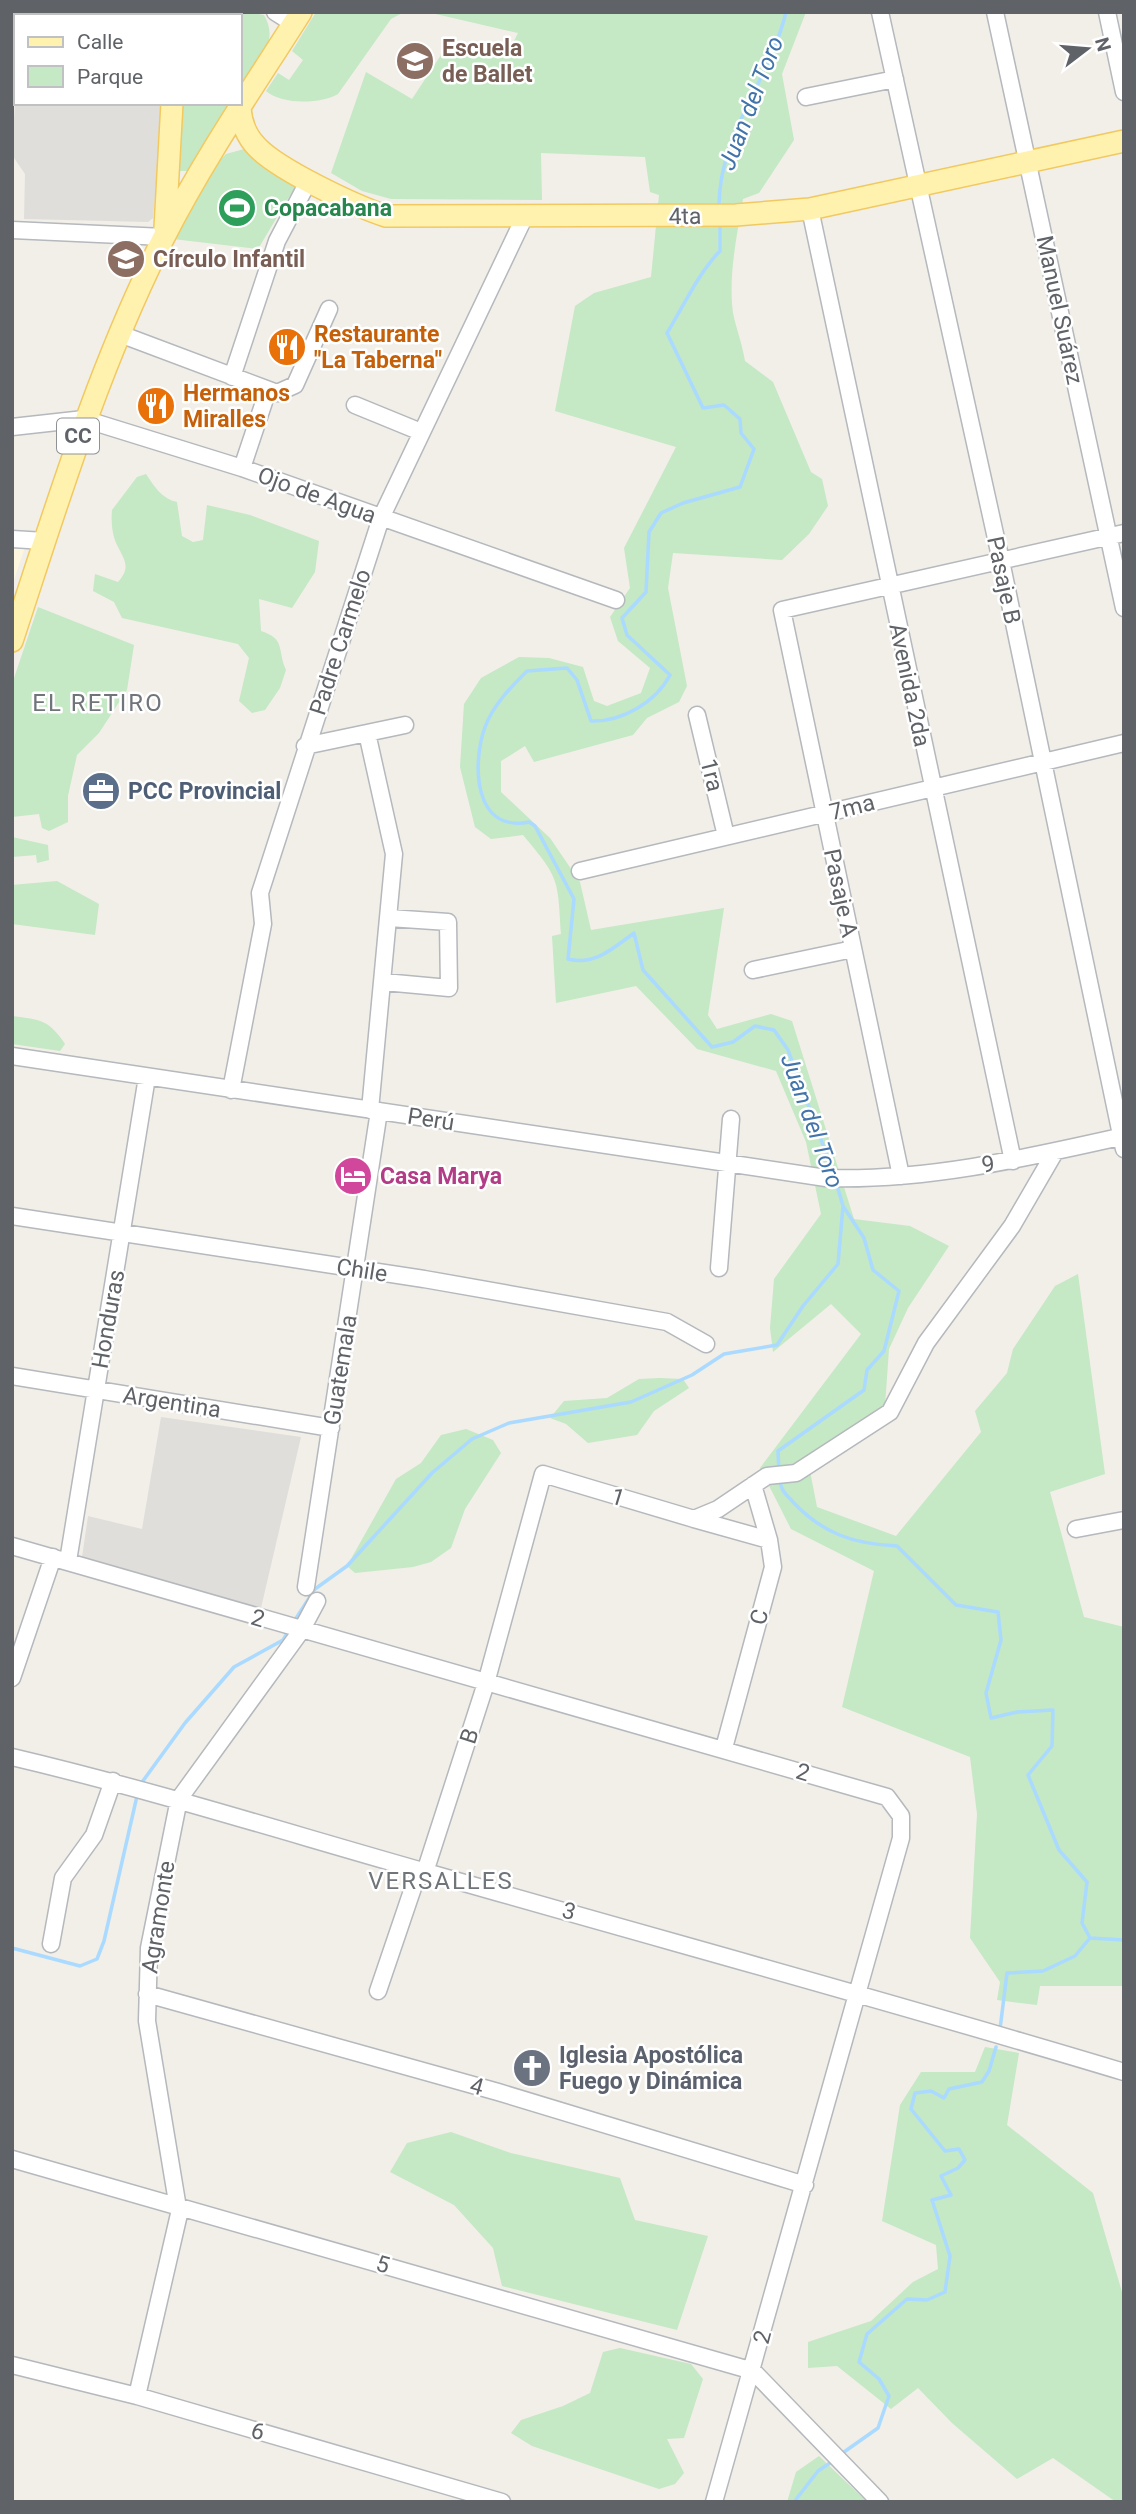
<svg xmlns="http://www.w3.org/2000/svg" width="1136" height="2514" viewBox="0 0 1136 2514" font-family="Roboto,sans-serif">
<rect width="100%" height="100%" fill="#f1efe8"/>
<path fill="#fef7e0" d="M12 546 25 547 12 586Z"/>
<path fill="#e0deda" d="M16 85V103H163L153 218 148 222 24 219 25 174 12 155Z
M161 1417 301 1437 261 1608 82 1557 88 1516 142 1529Z"/>
<path fill="#c5e8c5" d="M316 12H404L391 19 338 94C321 104 282 105 266 91L278 73 289 80 303 60 292 51Z
M427 12H806L782 74 794 140 759 193 743 199C737 236 728 275 733 313 736 328 742 343 745 361L773 382 811 472 822 479 828 506 809 534 782 560 673 553 668 588 687 686 679 702 647 718 633 735 534 762 525 746 501 761V792L550 838 580 882 591 930 724 908 708 1015 717 1029 771 1014 792 1021 854 1219 910 1226 949 1246 908 1308 889 1349 885 1406 809 1466 817 1507 896 1536 981 1432 975 1411 1007 1373 1013 1349 1055 1286 1078 1274 1105 1474 1050 1492 1084 1617 1124 1627V1986H1040L1037 2005 997 2000 1000 1982 970 1938 977 1814 970 1757 842 1707 874 1571 791 1529 760 1468 861 1334 831 1304 773 1352 770 1328 774 1279 821 1214 806 1142 776 1071 697 1049 636 986 556 1003 552 936 561 934C558 878 559 878 523 835L491 839 475 827 460 767 464 704 481 678 519 657 549 658 583 667 594 701 607 706 641 693 650 668 618 641 610 617 630 588 624 548 676 447 555 411 575 306 594 293 651 277 659 195 650 192 645 157 541 153 542 200 391 199 362 191 331 173 366 72 412 99 449 43 510 49 518 33Z
M253 13 264 15C281 43 255 69 240 94V16L182 15Z
M177 103H234L190 171H178Z
M244 149 255 151 301 177 258 249 173 239 220 160 226 154Z
M146 474C154 486 162 499 177 502L182 536 193 542 203 540 207 505 250 515 319 541 315 572 292 608 259 599 261 631C286 639 277 650 286 670L280 688 265 710 252 713 239 701 249 658 238 644 122 618 114 602 93 591 95 574 118 582C131 567 125 561 117 545 112 535 111 521 112 510L137 477Z
M38 607 134 645 127 690 99 733 77 755 68 796V822L49 831 42 828 39 814 12 817V684Z
M12 837 48 845 49 860 37 863 36 855 12 857Z
M57 881 99 904 95 935 12 924V885Z
M12 1016C41 1020 48 1019 65 1044L60 1051 12 1044Z
M660 1378 683 1379 689 1388 654 1411 637 1435 588 1443 566 1424 550 1418 564 1401 607 1398 639 1379Z
M466 1429 493 1440 501 1453 465 1509 451 1548 431 1562 413 1567 355 1573 347 1566 396 1479 421 1463 441 1435Z
M985 2047 1019 2053 1007 2125 1093 2193 1124 2299V2502H1116L1053 2458 1017 2479 952 2423 918 2388 891 2409 837 2366 808 2368V2342L871 2321 913 2282 938 2269 936 2245 882 2221 900 2105 921 2072H975Z
M451 2132 511 2153 620 2178 635 2220 708 2236 677 2330 502 2286 493 2248 454 2205 390 2172 407 2143Z
M620 2348 691 2364 703 2379 684 2438 667 2439 684 2473 675 2484 659 2489 532 2446 511 2433 521 2420 563 2406 590 2393 603 2352Z
M819 2456 867 2502H787L796 2472Z"/>
<g fill="none" stroke-linecap="round" stroke-linejoin="round">
<path stroke="#aadaff" stroke-width="3.5" d="M719 208C718 135 770 80 786 12
M720 222V251C699 272 683 307 667 333L703 408 724 405 740 419 741 433 754 449 740 487 683 503 661 513 649 532 646 592 622 618 627 635 670 675C656 702 622 722 591 721L577 680 567 668 527 671C511 687 493 705 485 727 472 763 473 833 529 822L535 826 574 899 568 959C595 966 613 948 634 933L643 970 712 1047 733 1042 755 1026 774 1030 788 1050 834 1175
M779 1472 778 1451 864 1390 867 1370 884 1351 899 1291 873 1270 864 1238 843 1206 836 1182
M780 1479C780 1490 786 1494 793 1502 823 1534 854 1544 897 1546L956 1605 998 1612 1001 1640 986 1693 991 1718 1017 1712 1053 1710 1052 1746 1028 1775 1059 1850 1087 1882 1082 1923 1090 1938
M293 1623 315 1589 347 1566 432 1473 472 1439 509 1423 631 1402 692 1375 724 1354 777 1345 803 1306 838 1264 843 1206
M140 1785 185 1723 234 1667 283 1640 289 1630
M1090 1938 1124 1940
M12 1948 80 1966 97 1959 104 1941 137 1796
M1000 2029 1007 1973 1043 1971 1075 1956 1090 1938
M844 2452 878 2428 889 2396 879 2379 859 2362 867 2334 907 2299 927 2300 945 2292 950 2256 932 2200 951 2195 941 2176 958 2168 965 2160 959 2149 945 2151 911 2109 915 2093 931 2091 944 2098 949 2089 982 2082 989 2071 996 2047
M794 2502 818 2471 830 2463"/>
<defs>
<path id="minor" d="M275 12 294 24
M880 12 1001 561 1124 1149
M995 12 1124 608
M1107 12 1124 92
M12 14 49 12
M806 97 895 79
M810 209 1013 1161
M12 230 164 237
M120 334 277 393 295 385 329 309
M232 377 277 241 309 180
M355 405 421 432
M12 427 84 419 242 468 616 600
M242 468 268 390
M12 539 45 541
M697 715 726 836
M367 733 394 854 370 1110
M305 746 405 725
M580 871 1124 743
M753 970 853 949
M384 982 449 988 448 922 389 918
M12 1056 826 1178C927 1181 1026 1158 1124 1136
M231 1090 263 924 260 893 381 518 524 218
M901 1176 782 610 1124 533
M12 1216 424 1279 667 1322 706 1344
M719 1268 731 1119
M12 1376 331 1428
M694 1519 769 1540
M1076 1529 1124 1520
M12 1546 887 1797 901 1816V1838L714 2502
M68 1561 147 1077
M306 1587 379 1111
M12 1678 53 1557
M724 1748 773 1567 769 1540 753 1485
M12 1757C152 1790 288 1833 426 1872 659 1939 892 2002 1124 2072
M51 1944 63 1878 94 1835 113 1781
M378 1991 415 1882 425 1872 486 1683 543 1474 694 1519 718 1509 767 1476 796 1473 890 1412 926 1343 1012 1226 1055 1152
M147 1994 498 2092 805 2185
M12 2159 753 2371 880 2502
M12 2365 137 2396 502 2502
M137 2396 179 2214 147 2021 149 1948 179 1799 301 1631 317 1601"/>
<path id="major" d="M176 16 177 12
M240 108C241 122 247 137 257 147 279 170 355 206 386 216L736 215 810 209 1124 141
M165 228 172 103
M12 641C57 504 98 368 163 239 203 160 254 86 301 12"/>
</defs>
<use href="#minor" stroke="#b5b8bc" stroke-width="19"/>
<use href="#major" stroke="#f2c960" stroke-width="24"/>
<use href="#minor" stroke="#fff" stroke-width="16"/>
<use href="#major" stroke="#fff2af" stroke-width="21"/>
</g>
<defs>
<symbol id="school-disc" viewBox="-11 -11 22 22"><circle r="9.5" fill="#8d6e63" stroke="#fff"/><path d="M0-5L7-2L0 1L-7-2ZM-4 1L0 2.5L4 1V4Q0 6-4 4Z" fill="#fff"/></symbol>
<symbol id="stadium-disc" viewBox="-11 -11 22 22"><circle r="9.5" fill="#2e9e5b" stroke="#fff"/><path d="M0-5a6.5 5 0 1 0 0 10a6.5 5 0 1 0 0-10ZM-3.5-1.8h7v3.6h-7Z" fill="#fff"/></symbol>
<symbol id="restaurant-disc" viewBox="-11 -11 22 22"><circle r="9.5" fill="#e8710a" stroke="#fff"/><path d="M-5-6h1v4h1v-4h1v4h1v-4h1v5L-1.5 .5V6h-2V.5L-5-1ZM5-6V6H3V1.5H1.5Q1.5-4 5-6Z" fill="#fff"/></symbol>
<symbol id="office-disc" viewBox="-11 -11 22 22"><circle r="9.5" fill="#5c6f8a" stroke="#fff"/><path d="M-6-3h4V-5.5h4V-3h4V5H-6ZM-1-4.5V-3h2v-1.5ZM-6 0V1H6V0Z" fill="#fff"/></symbol>
<symbol id="hotel-disc" viewBox="-11 -11 22 22"><circle r="9.5" fill="#d1479c" stroke="#fff"/><path d="M-6-4.5h1.5V1H6V5H4.5V3h-9V5H-6ZM-4 0a1.8 1.8 0 1 1 3.6 0ZM.5 0V-2.5h3Q6-2.5 6 0Z" fill="#fff"/></symbol>
<symbol id="church-disc" viewBox="-11 -11 22 22"><circle r="9.5" fill="#6b7280" stroke="#fff"/><path d="M-1.2-6h2.4v3.5h3.3v2.4h-3.3V6h-2.4V-.1h-3.3v-2.4h3.3Z" fill="#fff"/></symbol>
</defs>
<g fill-rule="evenodd">
<use href="#school-disc" x="393" y="39" width="44" height="44"/>
<use href="#stadium-disc" x="215" y="186" width="44" height="44"/>
<use href="#school-disc" x="104" y="237" width="44" height="44"/>
<use href="#restaurant-disc" x="265" y="325" width="44" height="44"/>
<use href="#restaurant-disc" x="134" y="384" width="44" height="44"/>
<use href="#office-disc" x="79" y="769" width="44" height="44"/>
<use href="#hotel-disc" x="331" y="1154" width="44" height="44"/>
<use href="#church-disc" x="510" y="2046" width="44" height="44"/>
</g>
<g text-anchor="middle" stroke-width="5" stroke-linejoin="round" paint-order="stroke">
<rect fill="#fff" stroke="#8f9295" stroke-width="2" x="57" y="418.5" width="42" height="35" rx="5"/>
<g font-size="21" font-weight="bold" fill="#5f6368">
<text x="78" y="443">CC</text>
</g>
<g font-size="23" font-weight="bold" fill="#785e54" stroke="#fff" text-anchor="start">
<text x="442" y="56">Escuela<tspan x="442" dy="26">de Ballet</tspan></text>
<text x="153" y="267">Círculo Infantil</text>
</g>
<g font-size="23" font-weight="bold" fill="#27864d" stroke="#fff" text-anchor="start">
<text x="264" y="216">Copacabana</text>
</g>
<g font-size="23" fill="#5f6368" stroke="#fff">
<text transform="translate(685 216) rotate(-1)" y="8">4ta</text>
<text transform="translate(1060 310) rotate(78)" y="8">Manuel Suárez</text>
<text transform="translate(317 495) rotate(20)" y="8">Ojo de Agua</text>
<text transform="translate(1004 580) rotate(78)" y="8">Pasaje B</text>
<text transform="translate(340 642) rotate(-72)" y="8">Padre Carmelo</text>
<text transform="translate(910 685) rotate(78)" y="8">Avenida 2da</text>
<text transform="translate(712 775) rotate(76)" y="8">1ra</text>
<text transform="translate(852 807) rotate(-14)" y="8">7ma</text>
<text transform="translate(841 893) rotate(78)" y="8">Pasaje A</text>
<text transform="translate(431 1119) rotate(9)" y="8">Perú</text>
<text transform="translate(988 1164) rotate(-8)" y="8">9</text>
<text transform="translate(362 1270) rotate(9)" y="8">Chile</text>
<text transform="translate(108 1319) rotate(-80)" y="8">Honduras</text>
<text transform="translate(340 1370) rotate(-81)" y="8">Guatemala</text>
<text transform="translate(172 1402) rotate(9)" y="8">Argentina</text>
<text transform="translate(618 1497) rotate(17)" y="8">1</text>
<text transform="translate(759 1617) rotate(-75)" y="8">C</text>
<text transform="translate(258 1618) rotate(17)" y="8">2</text>
<text transform="translate(469 1736) rotate(-72)" y="8">B</text>
<text transform="translate(803 1772) rotate(17)" y="8">2</text>
<text transform="translate(569 1911) rotate(15)" y="8">3</text>
<text transform="translate(158 1917) rotate(-81)" y="8">Agramonte</text>
<text transform="translate(477 2086) rotate(16)" y="8">4</text>
<text transform="translate(383 2264) rotate(16)" y="8">5</text>
<text transform="translate(762 2337) rotate(-75)" y="8">2</text>
<text transform="translate(258 2431) rotate(16)" y="8">6</text>
</g>
<g font-size="23" font-weight="bold" fill="#c56008" stroke="#fff" text-anchor="start">
<text x="314" y="342">Restaurante<tspan x="314" dy="26">"La Taberna"</tspan></text>
<text x="183" y="401">Hermanos<tspan x="183" dy="26">Miralles</tspan></text>
</g>
<g font-size="23" font-weight="bold" fill="#4e5e75" stroke="#fff" text-anchor="start">
<text x="128" y="799">PCC Provincial</text>
</g>
<g font-size="23" font-weight="bold" fill="#b23c85" stroke="#fff" text-anchor="start">
<text x="380" y="1184">Casa Marya</text>
</g>
<g font-size="23" font-weight="bold" fill="#5b616d" stroke="#fff" text-anchor="start">
<text x="559" y="2063">Iglesia Apostólica<tspan x="559" dy="26">Fuego y Dinámica</tspan></text>
</g>
<g font-size="24" font-style="italic" fill="#4174aa" stroke="#fff">
<text transform="translate(751 103) rotate(-69)" y="8">Juan del Toro</text>
<text transform="translate(812 1121) rotate(70)" y="8">Juan del Toro</text>
</g>
<g font-size="24" letter-spacing="2" fill="#70757a" stroke="#fff">
<text x="98" y="711">EL RETIRO</text>
<text x="441" y="1889">VERSALLES</text>
</g>
</g>
<rect width="1136" height="2514" fill="none" stroke="#5f6368" stroke-width="28"/>
<rect x="14" y="14" width="228" height="91" fill="#ffffff" stroke="#bfc1c3" stroke-width="2"/>
<rect x="28" y="37" width="35" height="10" fill="#fff2af" stroke="#bfc1c3" stroke-width="2"/>
<text x="77" y="49" font-size="21" fill="#5f6368">Calle</text>
<rect x="28" y="66" width="35" height="21" fill="#c5e8c5" stroke="#bfc1c3" stroke-width="2"/>
<text x="77" y="84" font-size="21" fill="#5f6368">Parque</text>
<g transform="translate(1087 49) rotate(74)" stroke="#ffffff" stroke-width="5" paint-order="stroke">
<path d="M0-5L12 26L0 18L-12 26Z" fill="#5f6368"/>
<text y="-10" font-size="19" font-weight="bold" text-anchor="middle" fill="#5f6368">N</text>
</g>
</svg>
